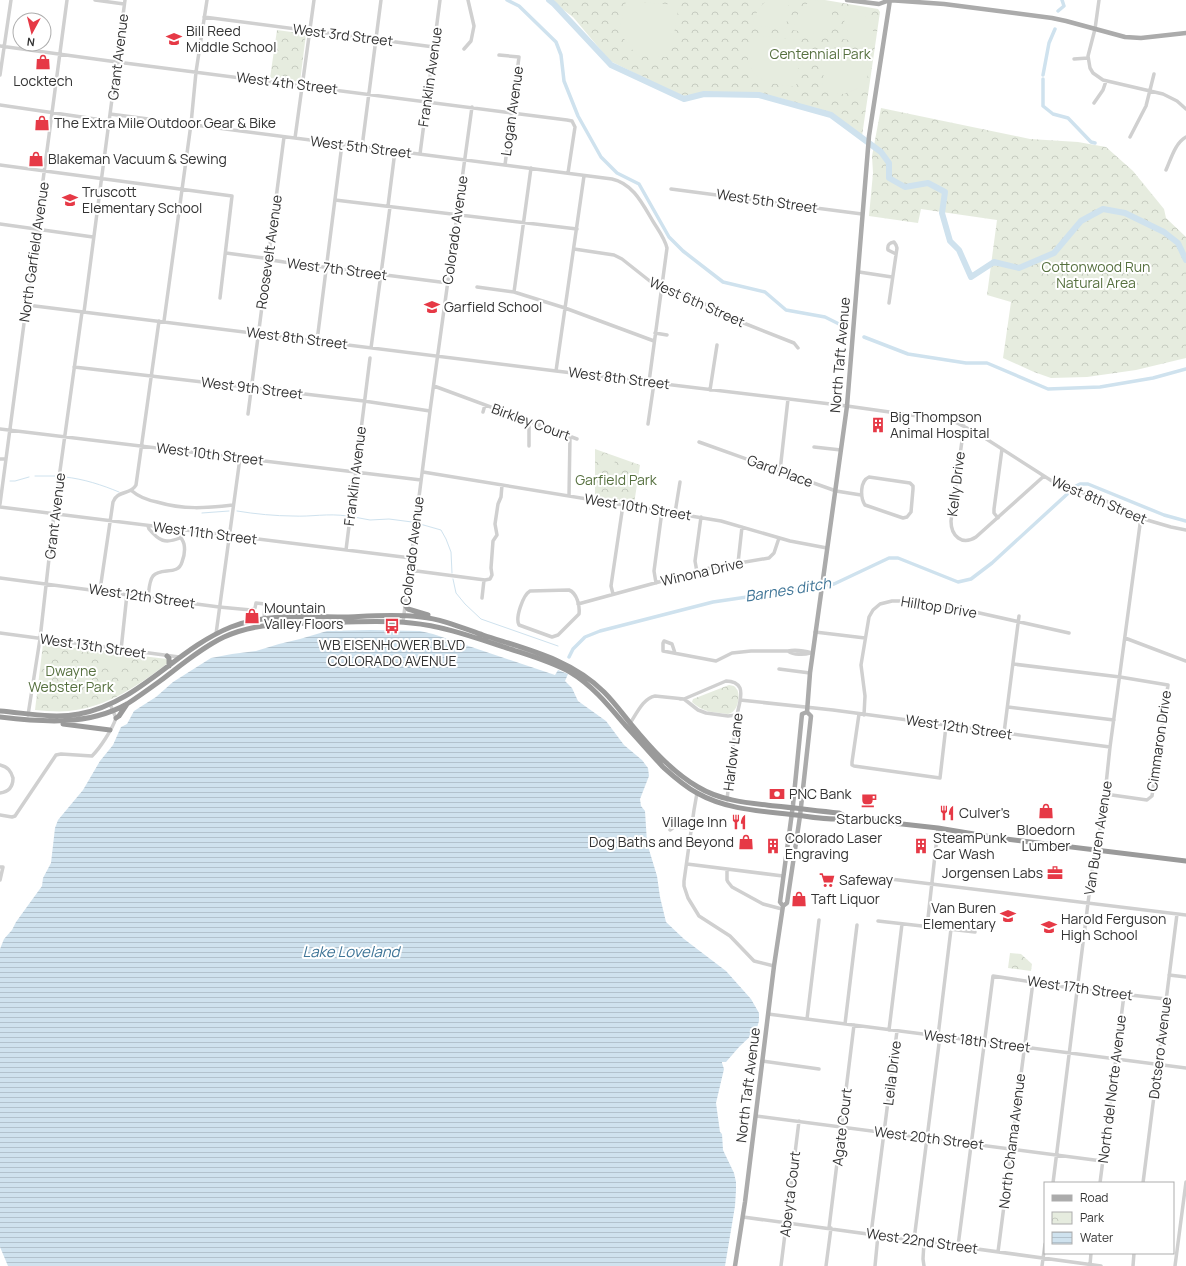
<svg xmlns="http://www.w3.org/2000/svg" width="1186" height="1266" viewBox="0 0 1186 1266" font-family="Manrope,sans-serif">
<defs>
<pattern id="park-crowns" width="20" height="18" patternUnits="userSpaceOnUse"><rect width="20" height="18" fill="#e6ecdf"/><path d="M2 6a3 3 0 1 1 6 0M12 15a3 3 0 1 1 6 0" fill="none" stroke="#c6cbc0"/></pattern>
<pattern id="water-rules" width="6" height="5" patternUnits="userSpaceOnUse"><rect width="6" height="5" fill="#cfe2ee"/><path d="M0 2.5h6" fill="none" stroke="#b2c2cd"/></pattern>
</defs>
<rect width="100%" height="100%" fill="#fff"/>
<path fill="url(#park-crowns)" d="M550 0H825L878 9 880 12 862 136 835 115 816 108 806 106 780 98 758 94 735 92 702 93 691 97 684 96 673 92 610 61 573 17Z
M277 30 306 34 300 82 270 78Z
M881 108 1030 139 1078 142 1106 147 1133 171 1164 209 1166 218 1186 237V358L1136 370 1087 377 1051 378 1034 372 1003 358 1011 302 987 295 997 220 921 209 918 223 869 216 873 173 872 156Z
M595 449 640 465 634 504 595 498Z
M43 644 167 659 168 663C137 686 108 707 69 711 58 712 46 711 35 710Z
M729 685 734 686C735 687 738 690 738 692 740 699 737 713 728 714 713 712 704 713 692 702L693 699Z
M1010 953 1021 954 1032 964 1031 971 1008 968Z"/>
<path fill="#e6ecdf" d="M768 0H789L786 29 752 25C755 15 759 5 768 0Z
M811 0 833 3 830 36 792 30 799 11Z
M626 1 679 5 670 57 637 56 619 32Z
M846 8C867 13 875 22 874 44L842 39Z
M751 35 801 40 796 87C777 84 753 84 748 60 747 54 750 41 751 35Z
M828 47 872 51 867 79 859 88 844 94 821 91Z
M604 453 614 457C617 465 611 470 603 469L599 466 602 456Z
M111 656 121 658 118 676 109 675Z"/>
<path fill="url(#water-rules)" d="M370 630 420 631 433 634 555 675 558 670 568 674 565 681 572 688 578 701 606 721 624 745 642 760 648 768 649 776 640 799 641 806 645 811 647 843 657 876 660 897 666 922 684 939 726 971 751 999 759 1013V1021L756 1031 739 1047 726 1062H722V1063L724 1069 716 1103 720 1132 722 1134 723 1150 734 1173 736 1182V1190L735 1206 725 1266H8L0 1247V949L4 939 12 930 16 922 42 886 43 878 51 863 55 828 58 820 83 790 100 761 113 745 121 727 127 724 134 711 156 697 173 682 211 658 232 654 256 651 279 644 300 639 327 631Z"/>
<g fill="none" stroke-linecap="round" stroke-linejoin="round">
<path stroke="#cfe2ee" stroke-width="1" d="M35 476H55
M65 477C84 479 102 485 119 492
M10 481H15L29 477
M237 511C255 514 276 516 293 516 311 517 328 513 347 516
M202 513 229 511
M354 517 370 520 389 519 412 522
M420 524 441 530 446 539 451 552 452 573
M453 579 456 593 465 604 481 619 558 646"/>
<path stroke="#cfe2ee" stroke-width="3.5" d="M507 0 519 6 556 42 561 55 564 81 578 116 601 157 617 173 639 184 669 237 683 251 723 282 765 292 786 310 825 317 843 326
M1058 11 1064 6 1062 0
M1043 75 1049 43 1055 29
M1043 79V106L1053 114 1068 118 1091 142 1095 143
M864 337 908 354 966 363H987L1048 389 1100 387 1153 378 1186 369
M569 657 573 649 585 637 600 631 713 602 834 584 889 558H898L958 582 971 579 992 563 1076 486 1080 484H1088L1164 515 1186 521"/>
<path stroke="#cfe2ee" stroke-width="6" d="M549 0 554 4 611 65 684 99 704 94 759 95 831 115 881 152 889 163V178L905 187 928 183 945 192 942 213 950 241 959 250 971 277 994 262 1019 268 1054 253 1081 221 1103 209 1125 213 1164 232 1178 243 1186 260"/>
<path stroke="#d0d0d0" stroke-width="3.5" d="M95 0 124 4
M1099 0 1095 29 1088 56 1090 68 1093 73 1103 80 1163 94 1177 101 1186 109
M204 17 434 47
M0 46 117 62 567 120 572 121 575 127 568 173
M464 49 471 41 474 26 468 0
M499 55 519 57 505 165
M1074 59 1088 58
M0 75 11 0
M1094 103 1103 90 1106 81
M0 105 109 121
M110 114 612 179C634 184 643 205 654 223 659 231 665 239 667 248L649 382
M1130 137 1146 106 1154 74
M295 138 314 0
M362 147 381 0
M420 154 440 0
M0 165 232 196 220 298
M1166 170C1171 159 1175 143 1186 137
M671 189 862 214
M335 200 577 229
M388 206 395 151
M0 224 93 237
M574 249 614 255 622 259 651 282 689 296 736 320 794 343 798 348
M226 253 264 258 271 260 284 262 448 283
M859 272 892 277
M477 287 514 292 565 308 654 341
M514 292 531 168
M889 303 897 248 896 245 894 242C889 243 887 245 888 250L896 254
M27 305 556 371 847 406 953 421 977 433 1055 483 1104 500 1147 520 1171 527 1186 530
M84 312 125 0
M164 321 191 124 196 72 207 0
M655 333 667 335
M317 341 342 144
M371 348 390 207
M74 367 364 401 430 411
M556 371 584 176
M434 386 577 439
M710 390 717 345
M483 412 485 405
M248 414 284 137
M529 422V446
M648 424 654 383
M964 426 951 521C951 536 962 546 976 537L1044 476
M0 429 421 480
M699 442 836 491 861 495
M814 447 841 450
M0 459H6
M780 471 788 399
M423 472 721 521 790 541 827 548
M869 477 910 483 913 486V489L911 512 907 517 903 518 865 505C860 497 860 481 869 477Z
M132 491C139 497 147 500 157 502 184 510 206 508 233 505
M569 496 570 436
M0 504 67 0
M0 507 411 558
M675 513 680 482
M998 518 994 513V509L1002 449
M148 526 149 529C159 541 165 544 180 538
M346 550 370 358
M738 563 742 527
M409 570 485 580 490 579 492 575 491 568 493 541 497 535 495 524 498 504 501 497 502 485
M697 572 695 561 701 517
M0 578 219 607 251 610 255 608 256 603 265 604 264 619
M656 583 654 571 662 511
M100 590 113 502C117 490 131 495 136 485L159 321
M569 590C577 593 580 606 579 614L558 635 552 637 519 625C515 618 523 595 530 591Z
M613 594 611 586 612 579 623 505
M148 597C149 591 149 581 153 576 161 567 178 576 182 562 184 557 185 549 184 544 182 537 179 539 180 529
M482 598 484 580
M578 604 710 568 769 558 774 553 779 538
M403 622 430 411 472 107
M815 632 865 638
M0 633 179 657
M216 634 240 458
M1125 638 1186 661
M121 650 127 594
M675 653 672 644 664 641 663 643V651L716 661 732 653 751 651H788
M810 653C804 655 794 655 788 651 797 649 805 651 812 653
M1013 664 1120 677 1168 685 1152 796 1147 800 1105 794
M779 669 810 673
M680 699H684L726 681C732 681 737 682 740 688 743 696 738 707 737 716 733 743 730 772 727 800
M740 700 833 710 1110 747
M1008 707 1114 720
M859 714 852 762V765L854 766 940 778 946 726
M28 715 40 639 54 514 82 312
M864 715 865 696 861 665 869 617 873 610 880 604 892 601H901L975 612 1069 633
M629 725C636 715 643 698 655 696L684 699 698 710 706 713 728 716 737 715
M1004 733 1019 616
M0 765C8 767 11 771 13 778 13 787 8 792 0 793
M697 793 694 810 684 881V886L688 898 699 916 730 936 754 961 774 966
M0 815 12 817 15 816 56 755 61 754 92 756C100 748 112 730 116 718L110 704
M670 830 674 827 692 828
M687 864 783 876
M0 867H3L0 880
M727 869V880L728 882 732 887 763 904 782 909
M882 878 1186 915
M878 921 975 932
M927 927 938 828
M1169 975 1186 977
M768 1014 1186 1068
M807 1019 819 920
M845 1024 857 925
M889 1030 902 924
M938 1036 951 929
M762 1061 819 1069
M756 1116 1102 1161
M1053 1183 1088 903 1094 857 1095 850 1098 844 1105 794 1110 747 1141 517
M1100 1183 1124 995
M1143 1183 1177 914
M743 1217 1101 1266
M829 1228 854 1025
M871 1234 897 1031
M914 1240 940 1036
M958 1246 993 976 1077 989 1166 999
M998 1252 1033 982
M1090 1265 1091 1253
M781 1266 799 1121
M826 1266 831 1228
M875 1266 878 1235
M924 1266 923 1259 924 1242
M1042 1266 1045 1244
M1133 1266 1134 1253
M1175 1266 1186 1182"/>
<path stroke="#ababab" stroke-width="4.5" d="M847 0 879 4 890 0
M888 0 944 4 1052 18 1066 21 1125 37 1141 38 1186 33
M783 906 787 903 800 816 811 716 807 712 810 673 847 406 869 136 890 0
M735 1266 745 1202 774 966 783 906 780 902 793 805 802 714 807 712"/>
<path stroke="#9a9a9a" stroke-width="5" d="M405 605 408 609 428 615
M167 656 169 658V666
M0 711C26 713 53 719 79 714 139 703 176 649 231 627 267 613 309 617 346 617 371 616 396 614 421 617 442 619 463 628 483 635 526 649 571 659 604 692 614 702 622 713 631 724 650 747 672 772 698 787 721 801 749 803 775 806 796 808 818 811 839 813L848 818
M0 717C42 722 88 726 127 704 138 697 149 689 160 681 180 666 201 648 224 637 255 623 289 623 322 623 351 622 382 620 411 623 444 626 476 638 507 648 528 655 550 661 570 672 592 685 609 706 625 725 638 739 650 753 663 767 673 776 684 786 697 793 727 810 762 811 796 815 813 817 831 821 848 818L938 828 998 838 1186 861
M116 718 119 716 127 704
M63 724 110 730"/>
</g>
<defs>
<symbol id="school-bare" viewBox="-9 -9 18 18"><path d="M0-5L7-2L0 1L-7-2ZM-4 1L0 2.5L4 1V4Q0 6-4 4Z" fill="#e63946" stroke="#fff" stroke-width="2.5" paint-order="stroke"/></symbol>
<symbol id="shop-bare" viewBox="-9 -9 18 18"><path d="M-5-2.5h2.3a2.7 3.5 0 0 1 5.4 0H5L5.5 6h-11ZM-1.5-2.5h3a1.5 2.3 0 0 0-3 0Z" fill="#e63946" stroke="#fff" stroke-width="2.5" paint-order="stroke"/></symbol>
<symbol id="building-bare" viewBox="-9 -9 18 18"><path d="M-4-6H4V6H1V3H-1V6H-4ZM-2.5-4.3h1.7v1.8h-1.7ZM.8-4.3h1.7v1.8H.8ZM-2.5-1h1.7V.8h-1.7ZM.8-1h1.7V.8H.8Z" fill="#e63946" stroke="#fff" stroke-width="2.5" paint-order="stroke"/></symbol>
<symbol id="bus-bare" viewBox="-9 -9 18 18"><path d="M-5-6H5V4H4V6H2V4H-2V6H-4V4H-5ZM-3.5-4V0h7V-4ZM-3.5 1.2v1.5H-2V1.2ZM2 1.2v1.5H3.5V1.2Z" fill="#e63946" stroke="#fff" stroke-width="2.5" paint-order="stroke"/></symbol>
<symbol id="bank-bare" viewBox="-9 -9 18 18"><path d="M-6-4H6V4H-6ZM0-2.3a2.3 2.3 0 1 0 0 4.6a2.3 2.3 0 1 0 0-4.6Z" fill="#e63946" stroke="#fff" stroke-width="2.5" paint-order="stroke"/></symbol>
<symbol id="cafe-bare" viewBox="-9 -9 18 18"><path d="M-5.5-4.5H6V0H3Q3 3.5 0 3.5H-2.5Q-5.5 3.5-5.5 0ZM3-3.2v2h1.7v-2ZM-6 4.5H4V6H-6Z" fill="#e63946" stroke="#fff" stroke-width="2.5" paint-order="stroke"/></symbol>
<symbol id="restaurant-bare" viewBox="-9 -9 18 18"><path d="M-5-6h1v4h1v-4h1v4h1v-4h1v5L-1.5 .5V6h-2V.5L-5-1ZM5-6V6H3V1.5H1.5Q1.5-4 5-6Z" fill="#e63946" stroke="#fff" stroke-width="2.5" paint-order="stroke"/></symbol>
<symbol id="office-bare" viewBox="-9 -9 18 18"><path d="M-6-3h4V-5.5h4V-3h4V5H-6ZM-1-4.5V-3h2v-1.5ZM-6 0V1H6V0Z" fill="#e63946" stroke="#fff" stroke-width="2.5" paint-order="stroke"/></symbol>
<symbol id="supermarket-bare" viewBox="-9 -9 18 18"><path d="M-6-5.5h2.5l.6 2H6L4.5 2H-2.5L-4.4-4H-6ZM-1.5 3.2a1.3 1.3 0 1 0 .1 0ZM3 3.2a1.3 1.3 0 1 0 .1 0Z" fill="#e63946" stroke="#fff" stroke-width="2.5" paint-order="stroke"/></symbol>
</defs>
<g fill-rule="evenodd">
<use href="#school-bare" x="163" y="28" width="22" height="22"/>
<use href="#shop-bare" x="32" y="51" width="22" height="22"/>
<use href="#shop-bare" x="31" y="112" width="22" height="22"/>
<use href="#shop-bare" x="25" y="148" width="22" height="22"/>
<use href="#school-bare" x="59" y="189" width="22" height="22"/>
<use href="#school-bare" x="421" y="296" width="22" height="22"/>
<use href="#building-bare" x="867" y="414" width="22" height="22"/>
<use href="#shop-bare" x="241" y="605" width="22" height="22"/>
<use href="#bus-bare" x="381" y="615" width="22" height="22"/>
<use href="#bank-bare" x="766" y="783" width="22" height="22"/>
<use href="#cafe-bare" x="858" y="789" width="22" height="22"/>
<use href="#shop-bare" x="1035" y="800" width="22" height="22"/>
<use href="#restaurant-bare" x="936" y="802" width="22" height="22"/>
<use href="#restaurant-bare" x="728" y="811" width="22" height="22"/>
<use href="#shop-bare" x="735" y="831" width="22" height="22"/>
<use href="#building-bare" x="762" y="835" width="22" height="22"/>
<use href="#building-bare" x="910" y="835" width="22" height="22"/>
<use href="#office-bare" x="1044" y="862" width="22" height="22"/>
<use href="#supermarket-bare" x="816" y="869" width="22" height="22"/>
<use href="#shop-bare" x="788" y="888" width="22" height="22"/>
<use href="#school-bare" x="997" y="905" width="22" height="22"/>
<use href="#school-bare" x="1038" y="916" width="22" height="22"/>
</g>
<g text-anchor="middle" stroke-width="4" stroke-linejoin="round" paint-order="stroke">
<g font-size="14" fill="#333" stroke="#fff" text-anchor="start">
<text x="186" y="36">Bill Reed<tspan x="186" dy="16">Middle School</tspan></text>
<text x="43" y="86" text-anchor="middle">Locktech</text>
<text x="54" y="128">The Extra Mile Outdoor Gear &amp; Bike</text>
<text x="48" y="164">Blakeman Vacuum &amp; Sewing</text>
<text x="82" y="197">Truscott<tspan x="82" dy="16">Elementary School</tspan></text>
<text x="444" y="312">Garfield School</text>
<text x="890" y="422">Big Thompson<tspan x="890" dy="16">Animal Hospital</tspan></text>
<text x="264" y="613">Mountain<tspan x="264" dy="16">Valley Floors</tspan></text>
<text x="392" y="650" text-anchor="middle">WB EISENHOWER BLVD<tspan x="392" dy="16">COLORADO AVENUE</tspan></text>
<text x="789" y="799">PNC Bank</text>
<text x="959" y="818">Culver's</text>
<text x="869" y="824" text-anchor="middle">Starbucks</text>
<text x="727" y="827" text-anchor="end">Village Inn</text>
<text x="1046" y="835" text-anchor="middle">Bloedorn<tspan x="1046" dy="16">Lumber</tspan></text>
<text x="785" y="843">Colorado Laser<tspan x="785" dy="16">Engraving</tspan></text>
<text x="933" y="843">SteamPunk<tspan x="933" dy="16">Car Wash</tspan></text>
<text x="734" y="847" text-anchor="end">Dog Baths and Beyond</text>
<text x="1043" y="878" text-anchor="end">Jorgensen Labs</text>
<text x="839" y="885">Safeway</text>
<text x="811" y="904">Taft Liquor</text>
<text x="996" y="913" text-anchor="end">Van Buren<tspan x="996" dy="16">Elementary</tspan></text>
<text x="1061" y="924">Harold Ferguson<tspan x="1061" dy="16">High School</tspan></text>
</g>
<g font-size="14" fill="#333" stroke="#fff">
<text transform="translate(343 35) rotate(7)" y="5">West 3rd Street</text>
<text transform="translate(118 57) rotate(-83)" y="5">Grant Avenue</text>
<text transform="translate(430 77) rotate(-82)" y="5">Franklin Avenue</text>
<text transform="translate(287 83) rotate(7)" y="5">West 4th Street</text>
<text transform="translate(512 111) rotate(-82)" y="5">Logan Avenue</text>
<text transform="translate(361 147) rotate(7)" y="5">West 5th Street</text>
<text transform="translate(767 201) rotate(8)" y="5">West 5th Street</text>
<text transform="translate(455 230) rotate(-82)" y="5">Colorado Avenue</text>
<text transform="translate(34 252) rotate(-82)" y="5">North Garfield Avenue</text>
<text transform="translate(269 252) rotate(-82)" y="5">Roosevelt Avenue</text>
<text transform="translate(337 269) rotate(7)" y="5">West 7th Street</text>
<text transform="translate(697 302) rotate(24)" y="5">West 6th Street</text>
<text transform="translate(297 338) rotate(7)" y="5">West 8th Street</text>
<text transform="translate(840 355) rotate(-85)" y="5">North Taft Avenue</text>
<text transform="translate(619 378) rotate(7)" y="5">West 8th Street</text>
<text transform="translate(252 388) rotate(7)" y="5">West 9th Street</text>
<text transform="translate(531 422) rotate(20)" y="5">Birkley Court</text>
<text transform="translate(210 454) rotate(7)" y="5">West 10th Street</text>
<text transform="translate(780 471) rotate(20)" y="5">Gard Place</text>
<text transform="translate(355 476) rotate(-83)" y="5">Franklin Avenue</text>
<text transform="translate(956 484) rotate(-83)" y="5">Kelly Drive</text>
<text transform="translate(1099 500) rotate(23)" y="5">West 8th Street</text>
<text transform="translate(638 507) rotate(9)" y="5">West 10th Street</text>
<text transform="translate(55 516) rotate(-83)" y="5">Grant Avenue</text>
<text transform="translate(205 533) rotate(7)" y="5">West 11th Street</text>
<text transform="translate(412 551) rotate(-83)" y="5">Colorado Avenue</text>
<text transform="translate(702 572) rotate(-13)" y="5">Winona Drive</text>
<text transform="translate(142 596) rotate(8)" y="5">West 12th Street</text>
<text transform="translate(939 607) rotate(9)" y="5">Hilltop Drive</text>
<text transform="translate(93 646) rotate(8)" y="5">West 13th Street</text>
<text transform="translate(959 727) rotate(8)" y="5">West 12th Street</text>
<text transform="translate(1159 741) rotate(-82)" y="5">Cimmaron Drive</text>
<text transform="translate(733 752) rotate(-83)" y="5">Harlow Lane</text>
<text transform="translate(1098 838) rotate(-81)" y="5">Van Buren Avenue</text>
<text transform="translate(1080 988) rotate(8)" y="5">West 17th Street</text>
<text transform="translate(977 1041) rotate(7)" y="5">West 18th Street</text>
<text transform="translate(1160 1048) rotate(-83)" y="5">Dotsero Avenue</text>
<text transform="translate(892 1073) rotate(-83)" y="5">Leila Drive</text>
<text transform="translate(748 1085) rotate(-83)" y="5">North Taft Avenue</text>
<text transform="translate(1112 1089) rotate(-83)" y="5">North del Norte Avenue</text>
<text transform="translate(842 1127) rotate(-83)" y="5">Agate Court</text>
<text transform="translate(929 1138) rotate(7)" y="5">West 20th Street</text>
<text transform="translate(1012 1141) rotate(-83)" y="5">North Chama Avenue</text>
<text transform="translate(790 1194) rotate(-83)" y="5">Abeyta Court</text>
<text transform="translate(922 1241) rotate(8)" y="5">West 22nd Street</text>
</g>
<g font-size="14" fill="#56703f" stroke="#fff">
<text x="820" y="59">Centennial Park</text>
<text x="1096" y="272">Cottonwood Run<tspan x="1096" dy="16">Natural Area</tspan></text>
<text x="616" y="485">Garfield Park</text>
<text x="71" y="676">Dwayne<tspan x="71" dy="16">Webster Park</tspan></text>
</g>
<g font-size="15" font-style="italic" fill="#3f7597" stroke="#fff">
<text transform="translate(788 590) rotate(-9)" y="5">Barnes ditch</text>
<text x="351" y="957">Lake Loveland</text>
</g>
</g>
<rect x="1044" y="1182" width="130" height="72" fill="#ffffff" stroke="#adadad"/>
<rect x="1052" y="1195" width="20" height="6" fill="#ababab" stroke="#adadad"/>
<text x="1080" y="1202" font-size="12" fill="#333333">Road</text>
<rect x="1052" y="1212" width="20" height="12" fill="url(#park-crowns)" stroke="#adadad"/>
<text x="1080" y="1222" font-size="12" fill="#333333">Park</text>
<rect x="1052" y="1232" width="20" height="12" fill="url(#water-rules)" stroke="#adadad"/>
<text x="1080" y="1242" font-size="12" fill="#333333">Water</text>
<g transform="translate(32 32) rotate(187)"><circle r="19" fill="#ffffff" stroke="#adadad"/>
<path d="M0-3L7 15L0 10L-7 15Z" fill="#e63946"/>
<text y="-6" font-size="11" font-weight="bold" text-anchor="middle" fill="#333333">N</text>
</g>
</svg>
